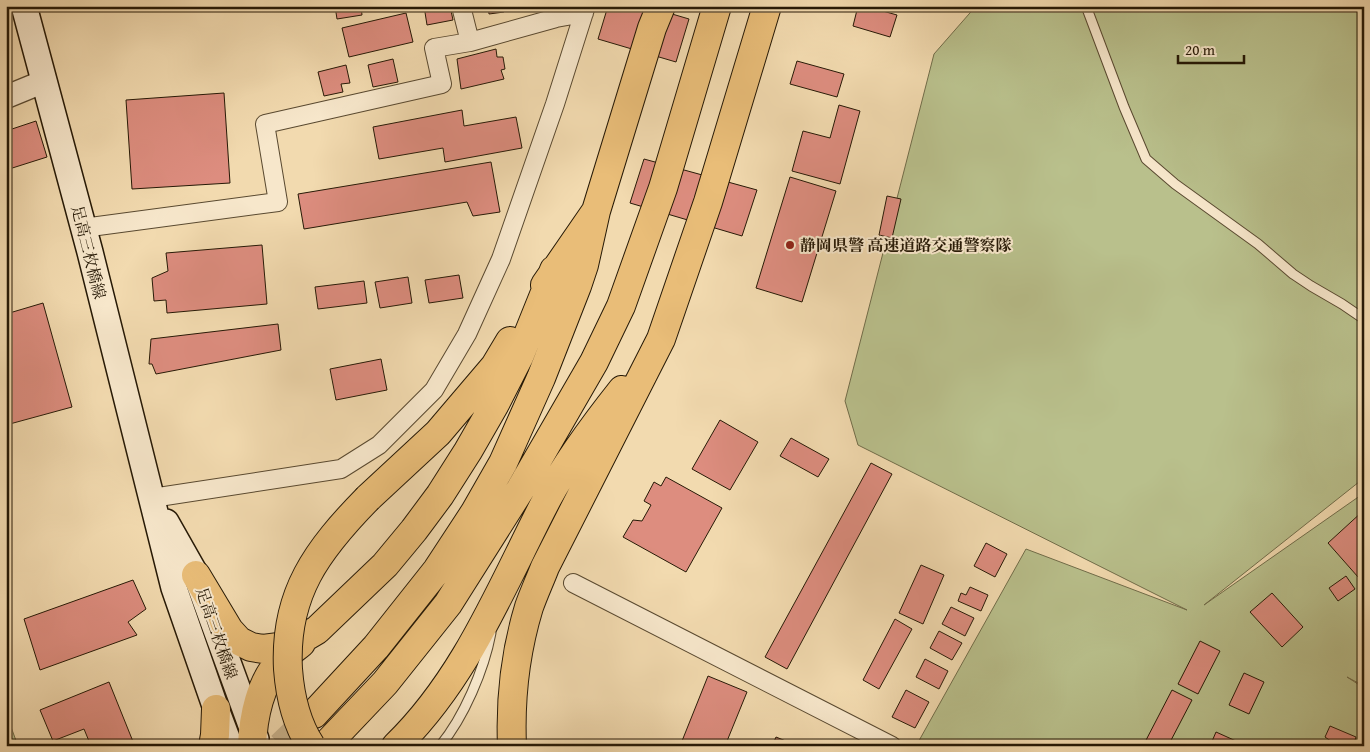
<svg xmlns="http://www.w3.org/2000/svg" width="1370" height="752" viewBox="0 0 1370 752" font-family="'Gentium Book Plus','Noto Serif JP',serif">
<rect width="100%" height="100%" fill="#f2daaf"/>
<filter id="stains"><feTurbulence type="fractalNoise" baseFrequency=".004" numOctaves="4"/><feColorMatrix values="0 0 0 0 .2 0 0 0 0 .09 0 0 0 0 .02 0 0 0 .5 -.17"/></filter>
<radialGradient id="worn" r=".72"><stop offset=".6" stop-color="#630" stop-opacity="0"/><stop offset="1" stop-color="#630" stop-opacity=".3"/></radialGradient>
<path fill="#b9c08c" stroke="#706c49" d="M976 6H1364V478L1204 605 1364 493V686L1347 677 1364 688V746H916L1026 549 1187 610 858 445 845 401 934 54Z
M11 727 18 746H6V728Z"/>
<path fill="#dd8d7f" stroke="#261906" d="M335 6H361L362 15 337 19Z
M424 6H450L453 20 427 25Z
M488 6H503L504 12 489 14Z
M608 6H645L689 19 676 62 598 39Z
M858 6H865L897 15 890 37 853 26Z
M406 13 413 42 349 57 342 28Z
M496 49 497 57H503L505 69 501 70 504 79 461 89 457 59Z
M393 59 398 82 373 87 368 65Z
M797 61 844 74 837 97 790 84Z
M346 65 350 83 341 84 343 92 324 96 318 72Z
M224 93 230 183 132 189 126 100Z
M839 105 860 111 840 184 792 171 803 131 830 138Z
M462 110 464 126 516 117 522 148 445 162 443 148 379 159 373 127Z
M36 121 47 157 6 170V131Z
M644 159 757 190 742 236 630 203Z
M491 162 500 212 473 216 467 202 304 229 298 194Z
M790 177 836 191 802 302 756 288Z
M887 196 901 199 892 238 879 235Z
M262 245 267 304 167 313 166 300 154 301 152 278 168 271 166 253Z
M459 275 463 298 429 303 425 280Z
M408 277 412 303 380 308 375 282Z
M364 281 367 303 318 309 315 287Z
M43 303 72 407 6 425V314Z
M278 324 281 350 156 374 152 364H149L151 339Z
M381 359 387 390 336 400 330 369Z
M720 420 758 442 730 490 692 469Z
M791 438 829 459 818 477 780 456Z
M871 463 892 474 787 669 765 657Z
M666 477 722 508 686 572 623 537 633 520 642 521 651 505 644 501 654 482 661 486Z
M1363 511 1364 571 1358 577 1328 543Z
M986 543 1007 554 995 577 974 566Z
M921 565 944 575 923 624 899 613Z
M1346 576 1355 589 1338 601 1329 588Z
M133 580 146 609 128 622 137 635 40 670 24 619Z
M970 587 988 595 981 611 958 601 961 593 966 595Z
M1272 593 1303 627 1282 647 1250 612Z
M951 607 974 618 965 636 942 624Z
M895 619 912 629 879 689 863 680Z
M939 631 962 643 952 660 930 648Z
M1200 641 1220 651 1198 694 1178 684Z
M925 659 948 671 939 689 916 677Z
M1244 673 1264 682 1249 714 1229 705Z
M708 676 747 692 725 746H680Z
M109 682 134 744 130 746H91L84 729 53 741 40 710Z
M906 690 929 702 915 728 892 717Z
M1172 690 1192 700 1168 746H1147L1144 744Z
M1330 726 1356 737 1353 746H1334L1335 744 1325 737Z
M1216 732 1236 741 1234 746H1210Z
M776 737 798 746H772Z"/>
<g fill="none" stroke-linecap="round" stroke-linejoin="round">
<path stroke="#c9b38d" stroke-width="28" stroke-dasharray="28 14" stroke-linecap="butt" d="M281 746 314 714"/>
<defs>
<path id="service" d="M1086 6 1124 107 1146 159 1175 184 1258 244 1293 274 1311 286 1342 304 1364 319
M440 746C464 717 484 670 491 633"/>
<path id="minor" d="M461 6 470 42
M83 228 278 202 265 124 442 84 434 48 470 42 556 18 584 13
M152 498 341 469 379 445 434 390 467 334 501 259 555 104 586 6
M573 583 892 746"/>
<path id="tertiary" d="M6 97 45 81"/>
<path id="secondary" d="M24 6 90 252 174 588 216 709 230 746
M166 522 196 575 256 739"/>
<path id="motorway" d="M545 285 596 211 652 28 661 6
M368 498 438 433 495 366 510 341
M196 575 229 630 239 641 251 647 263 649 279 647 295 643 317 630 385 565 414 530 440 495 468 451 495 404 519 357 554 270
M314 714 376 647 437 570 475 512 503 463 541 378 577 286 584 265 596 211
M327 744 385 683 448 604 520 490 594 362 621 306 663 188 717 6
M213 746 215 735 216 709
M252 746C253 717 260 683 280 661 286 654 294 649 301 643
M396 746C467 677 502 585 547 499 568 460 595 424 622 390
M512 746C510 698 515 653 529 607 534 593 540 580 545 567L661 339 708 202 767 6"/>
</defs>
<use href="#service" stroke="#594930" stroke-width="11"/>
<use href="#minor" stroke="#594930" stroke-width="20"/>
<use href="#tertiary" stroke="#594930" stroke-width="25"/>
<use href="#secondary" stroke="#261906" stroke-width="28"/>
<use href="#motorway" stroke="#261906" stroke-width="30"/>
<use href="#service" stroke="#f7e7cb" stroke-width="9"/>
<use href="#minor" stroke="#f7e7cb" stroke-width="18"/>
<use href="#tertiary" stroke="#f7e7cb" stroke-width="22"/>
<use href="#secondary" stroke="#f7e7cb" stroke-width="25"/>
<use href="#motorway" stroke="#e9bd78" stroke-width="28"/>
<defs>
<path id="motorway-bridge" d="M311 746C296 723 290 696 288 669 284 594 317 550 368 498"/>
</defs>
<use href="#motorway-bridge" stroke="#261906" stroke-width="30" stroke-linecap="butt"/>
<use href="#motorway-bridge" stroke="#e9bd78" stroke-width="28"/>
</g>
<circle fill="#8f2418" stroke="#f7e7cb" stroke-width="2" cx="790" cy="245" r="5"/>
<g text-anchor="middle" stroke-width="4" stroke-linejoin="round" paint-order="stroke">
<g font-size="16" font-weight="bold" fill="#261906" stroke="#f7e7cb" text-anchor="start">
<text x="800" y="251">静岡県警 高速道路交通警察隊</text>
</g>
<g font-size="16" fill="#261906" stroke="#f7e7cb">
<text transform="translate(89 252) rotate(76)" y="6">足高三枚橋線</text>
<text transform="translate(217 633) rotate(71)" y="6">足高三枚橋線</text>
</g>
</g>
<rect width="1370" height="752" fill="none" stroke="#f2daaf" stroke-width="25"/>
<rect x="8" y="8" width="1355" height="737" fill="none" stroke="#261906" stroke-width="2.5"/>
<rect x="12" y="12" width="1345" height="727" fill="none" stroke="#261906"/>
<path d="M1178 55v8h66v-8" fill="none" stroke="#261906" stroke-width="2.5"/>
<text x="1185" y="55" font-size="15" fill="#261906" stroke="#f7e7cb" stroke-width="4" paint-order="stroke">20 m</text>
<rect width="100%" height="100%" filter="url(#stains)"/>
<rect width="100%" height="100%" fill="url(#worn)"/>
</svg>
